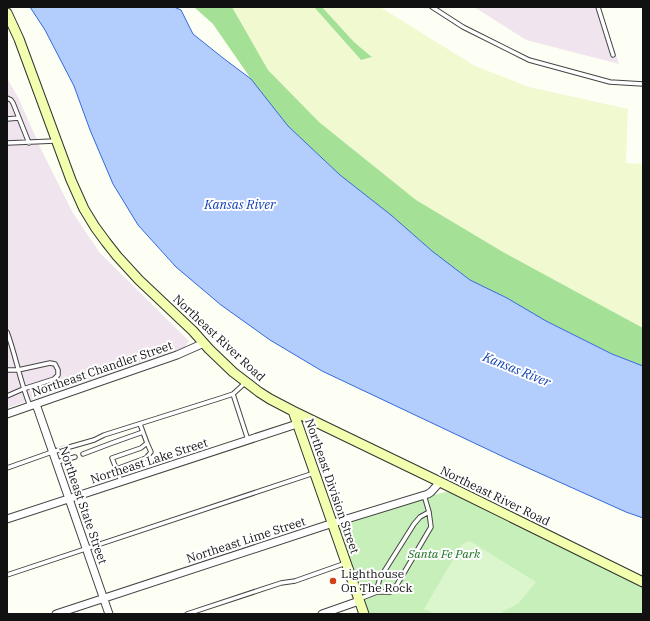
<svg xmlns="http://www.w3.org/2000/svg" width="650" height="621" viewBox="0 0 650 621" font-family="'IBM Plex Serif',serif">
<rect width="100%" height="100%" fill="#fefff4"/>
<path fill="#f0e5ee" d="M474 7H600L619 64 526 40Z
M7 78 19 99 40 147 73 213 100 253 189 341 184 348 7 408Z"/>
<path fill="#f1f9d1" d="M232 7H314L361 60 372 56 354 42 322 7H380L475 66 529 87 628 109 626 163 643 164V328L503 252 416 200 319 122 268 70Z"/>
<path fill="#c6efb9" d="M445 492 455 493 643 586V614H366L339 529 341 526 344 524 415 500Z"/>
<path fill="#a4e196" d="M194 7H232L268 70 319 122 416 200 503 252 643 328V366L612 354 546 321 507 298 470 280 432 251 391 215 340 175 288 126 251 79 213 24Z
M314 7H322L354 42 372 57 361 60Z"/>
<path fill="#dbf5cc" d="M470 541 536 582 519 603 499 614H435L424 609 462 544Z"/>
<path fill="#b3cdfc" stroke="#326adb" d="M30 7H174L181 10 193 34 223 58 251 79 288 126 340 175 391 215 432 251 470 280 507 298 546 321 612 354 643 366V518L626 512 508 459 322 371 270 340 221 305 176 267 138 225 113 184 90 130 74 86 45 30Z"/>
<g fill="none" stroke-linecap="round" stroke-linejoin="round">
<defs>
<path id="lane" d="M432 7 463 27 529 60 610 82 643 84
M598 7 613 55
M7 98 11 100 13 103 29 143
M7 119 19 118
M7 143 55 141
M7 332C16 356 20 382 30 406
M7 370H18L50 363 55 364 58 370V375L54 379 23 389 7 396
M233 394 248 440
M83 454 112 443 143 432
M57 462 75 457
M7 468 52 452 94 440 104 435 221 398 233 394 245 383
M117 471 119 468 146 458 151 452 147 443
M121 481 112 458 141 448 147 443 140 424
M7 575 314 473
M377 592 378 585 380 578 414 524 420 517 429 512
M359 599 377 592H390L395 588 431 527 429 512 424 495
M187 614 281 583 295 581 346 563"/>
<path id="street" d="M36 404 109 614
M7 414 177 355 204 343
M7 519 297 424
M56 614 324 526 428 494 431 492 440 482
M322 614 359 601"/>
<path id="secondary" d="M7 13 19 39 71 180 84 209 95 227 106 242 117 256 139 280 193 331 209 349 233 372 259 392 270 399 293 411 440 482 643 582
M293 411 364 614"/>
</defs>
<use href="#lane" stroke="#444" stroke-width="5.5"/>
<use href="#street" stroke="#444" stroke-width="9"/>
<use href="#secondary" stroke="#333" stroke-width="11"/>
<use href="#lane" stroke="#fff" stroke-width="3.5"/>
<use href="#street" stroke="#fff" stroke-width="7"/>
<use href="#secondary" stroke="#f2ffaf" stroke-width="9"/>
</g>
<circle fill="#d14219" stroke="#fff" stroke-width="1.5" cx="333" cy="581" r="4"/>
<g text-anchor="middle" stroke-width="4" stroke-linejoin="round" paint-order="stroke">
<g font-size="12" fill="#111" stroke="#fff">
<text transform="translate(219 338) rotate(43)" y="4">Northeast River Road</text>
<text transform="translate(102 369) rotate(-19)" y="4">Northeast Chandler Street</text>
<text transform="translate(149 461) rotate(-18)" y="4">Northeast Lake Street</text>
<text transform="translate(332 486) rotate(71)" y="4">Northeast Division Street</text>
<text transform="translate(495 496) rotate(26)" y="4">Northeast River Road</text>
<text transform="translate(83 505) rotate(71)" y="4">Northeast State Street</text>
<text transform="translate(246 540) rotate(-18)" y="4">Northeast Lime Street</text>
</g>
<g font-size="12" font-style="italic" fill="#19711e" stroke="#fff">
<text x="444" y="558">Santa Fe Park</text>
</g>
<g font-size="12" fill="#111" stroke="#fff" text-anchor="start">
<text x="341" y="578">Lighthouse<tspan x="341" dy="14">On The Rock</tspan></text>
</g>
<g font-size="13" font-style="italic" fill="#0b3cb1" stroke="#fff">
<text x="240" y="209">Kansas River</text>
<text transform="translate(517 369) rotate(22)" y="5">Kansas River</text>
</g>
</g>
<rect width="650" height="621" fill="none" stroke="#111111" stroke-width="16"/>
</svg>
